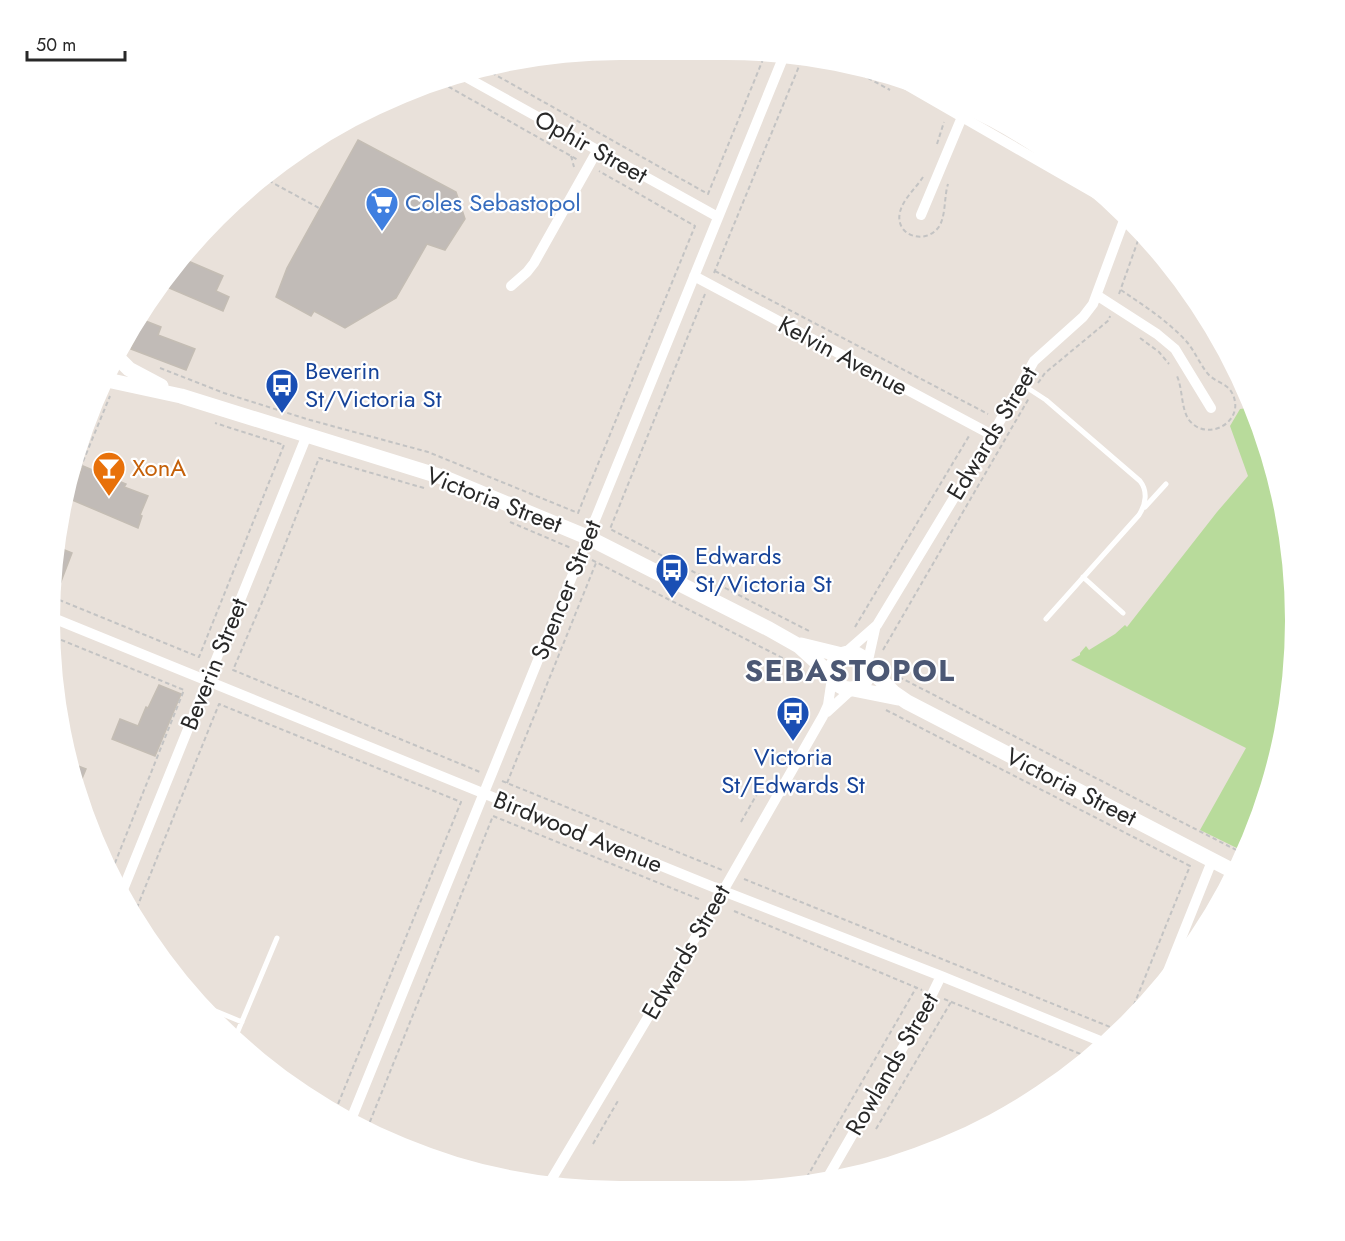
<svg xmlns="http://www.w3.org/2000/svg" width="1345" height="1241" viewBox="0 0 1345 1241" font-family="Jost,sans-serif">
<rect width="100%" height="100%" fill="#e9e1da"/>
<path fill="#b8db9b" d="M1254 407 1285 509 1295 621 1284 732 1252 839 1245 852 1200 830 1246 748 1071 660 1080 655V653L1086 646 1089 650 1115 634 1125 625 1127 627 1217 512 1248 476 1230 426 1240 409Z"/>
<path fill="#c1bbb7" stroke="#c4bdb4" stroke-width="1.5" d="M358 140 456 192 465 219 445 250 427 244 396 298 345 328 314 311 311 316 276 297 287 268Z
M181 258 223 276 216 291 229 297 223 311 162 285Z
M143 320 161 327 158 335 195 349 186 370 131 349Z
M83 466 126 484 124 487 148 496 140 515 142 516 138 528 70 499Z
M57 547 72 553 52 605 51 584Z
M159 685 181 694 155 756 112 739 120 719 138 726 146 707 148 708Z
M70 763 86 769 78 788Z"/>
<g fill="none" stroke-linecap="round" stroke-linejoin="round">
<path stroke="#c3c3c3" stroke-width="2" stroke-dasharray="4.5 3" stroke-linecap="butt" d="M835 60 890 90
M485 69 708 194 764 57
M442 83 578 160
M998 122 1050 152
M937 144 944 122
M571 156 574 167
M262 177 319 208
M923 177C916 188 903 199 900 212 894 237 928 246 940 225 946 213 944 197 948 184
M715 271 988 414
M714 273 802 59
M1121 290C1143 305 1168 321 1186 341 1195 351 1200 365 1209 375 1217 383 1229 384 1233 395 1245 422 1207 443 1189 420 1181 409 1183 390 1177 376
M705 294 610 529 809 631
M1119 294 1141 232
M1140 338 1159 352 1169 364
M128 349 143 312
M160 368 224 393 310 420 428 452 578 513 695 226 599 171
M1038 383 1045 373 1109 320 1110 316
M96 408 104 411
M424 488 319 458 266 593 233 670 480 772
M63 510 110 396
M510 522 571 548
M592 560 800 667
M52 597 199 657 284 445 215 423
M855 627 969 436
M54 637 184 690 111 873
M883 650 1029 398
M899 677 1244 854
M886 710 1190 866 1125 1027
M502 781 722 870
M507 783 596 563
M741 822 757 794
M744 879 1120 1031
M734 911 922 990
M134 915 219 704 461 802 334 1114
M1211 916 1224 884 1227 886
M944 999 1088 1057
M367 1129 493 816 701 900
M876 1129 951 1002
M593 1144 619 1099
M803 1184 916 988"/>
<path stroke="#fff" stroke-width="5" d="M1020 383 1046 400 1140 481C1148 491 1146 504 1139 515L1046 619
M1145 507 1166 484
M1083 577 1123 613
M201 1005 242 1022
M235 1038 277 938"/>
<path stroke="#fff" stroke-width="10" d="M464 76 718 217
M896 79 1110 202
M921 215 962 117
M694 276 992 435
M511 286 527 272 534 263 597 151
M1098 296 1157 334 1175 349 1211 408
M53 618 723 891 941 976 1105 1043
M844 654 877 625 992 435 1034 361 1083 317 1093 304 1126 215
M867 665 875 629
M827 712 851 690
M122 892 307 435
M1164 981 1212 861
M350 1122 783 58
M825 1182 924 1011 941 976
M547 1187 723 891 823 716 828 705 832 678"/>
<path stroke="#fff" stroke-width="15" d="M117 357 129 369 161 386
M107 380 181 396 445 478 587 537 769 629 799 646 832 676
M801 645 842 655
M832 671a18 18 0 1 1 36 0a18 18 0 1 1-36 0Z
M868 667 894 693 907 702 1235 872
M853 689 898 698"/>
</g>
<defs>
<symbol id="supermarket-pin" viewBox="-11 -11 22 30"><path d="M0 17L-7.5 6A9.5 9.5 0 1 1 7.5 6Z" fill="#3f7fe0" stroke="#fff"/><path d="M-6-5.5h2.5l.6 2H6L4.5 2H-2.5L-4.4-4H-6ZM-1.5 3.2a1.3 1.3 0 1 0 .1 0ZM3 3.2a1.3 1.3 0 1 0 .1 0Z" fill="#fff"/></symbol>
<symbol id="bus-pin" viewBox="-11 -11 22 30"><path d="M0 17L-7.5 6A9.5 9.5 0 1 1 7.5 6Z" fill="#1a4fb4" stroke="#fff"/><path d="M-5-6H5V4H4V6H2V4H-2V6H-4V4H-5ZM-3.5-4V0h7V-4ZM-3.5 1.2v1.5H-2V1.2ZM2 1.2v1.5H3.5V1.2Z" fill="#fff"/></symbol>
<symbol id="bar-pin" viewBox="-11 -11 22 30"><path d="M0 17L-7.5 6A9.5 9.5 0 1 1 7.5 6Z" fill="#e8710a" stroke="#fff"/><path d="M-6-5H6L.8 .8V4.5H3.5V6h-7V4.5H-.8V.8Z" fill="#fff"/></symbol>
</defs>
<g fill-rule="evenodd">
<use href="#supermarket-pin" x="363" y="184" width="38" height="52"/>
<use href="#bus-pin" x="263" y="366" width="38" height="52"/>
<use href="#bar-pin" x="90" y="449" width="38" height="52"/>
<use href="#bus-pin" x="653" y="551" width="38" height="52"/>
<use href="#bus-pin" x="774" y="694" width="38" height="52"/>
</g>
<g text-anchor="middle" stroke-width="4.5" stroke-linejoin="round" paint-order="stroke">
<g font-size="24" fill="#282828" stroke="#fff">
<text transform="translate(591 147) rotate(29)" y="8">Ophir Street</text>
<text transform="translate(843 356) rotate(28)" y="8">Kelvin Avenue</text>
<text transform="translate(992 433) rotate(-59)" y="8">Edwards Street</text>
<text transform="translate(494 500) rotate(21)" y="8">Victoria Street</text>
<text transform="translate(566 590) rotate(-68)" y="8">Spencer Street</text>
<text transform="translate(214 664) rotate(-68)" y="8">Beverin Street</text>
<text transform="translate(1071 787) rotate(27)" y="8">Victoria Street</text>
<text transform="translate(578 832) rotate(22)" y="8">Birdwood Avenue</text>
<text transform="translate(686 952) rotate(-60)" y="8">Edwards Street</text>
<text transform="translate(892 1064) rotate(-60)" y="8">Rowlands Street</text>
</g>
<g font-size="24" fill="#366cbe" stroke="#fff" text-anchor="start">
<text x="405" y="211">Coles Sebastopol</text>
</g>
<g font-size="24" fill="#164399" stroke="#fff" text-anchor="start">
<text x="305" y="379">Beverin<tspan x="305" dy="28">St/Victoria St</tspan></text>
<text x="695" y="564">Edwards<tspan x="695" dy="28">St/Victoria St</tspan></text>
<text x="793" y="765" text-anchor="middle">Victoria<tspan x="793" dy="28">St/Edwards St</tspan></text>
</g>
<g font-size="24" fill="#c56008" stroke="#fff" text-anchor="start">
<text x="132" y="476">XonA</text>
</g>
<g font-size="30" font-weight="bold" letter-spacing="1.5" fill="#4c5874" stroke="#fff">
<text x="850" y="681">SEBASTOPOL</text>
</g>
</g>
<path d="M0 0H1345V1241H0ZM620 60H725A560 560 0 0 1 1285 620V621A560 560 0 0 1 725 1181H620A560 560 0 0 1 60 621V620A560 560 0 0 1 620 60Z" fill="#fff" fill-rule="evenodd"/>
<path d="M27 51v9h98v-9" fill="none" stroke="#282828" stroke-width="3"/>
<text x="36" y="51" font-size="18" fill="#282828" stroke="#ffffff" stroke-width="4.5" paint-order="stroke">50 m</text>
</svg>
